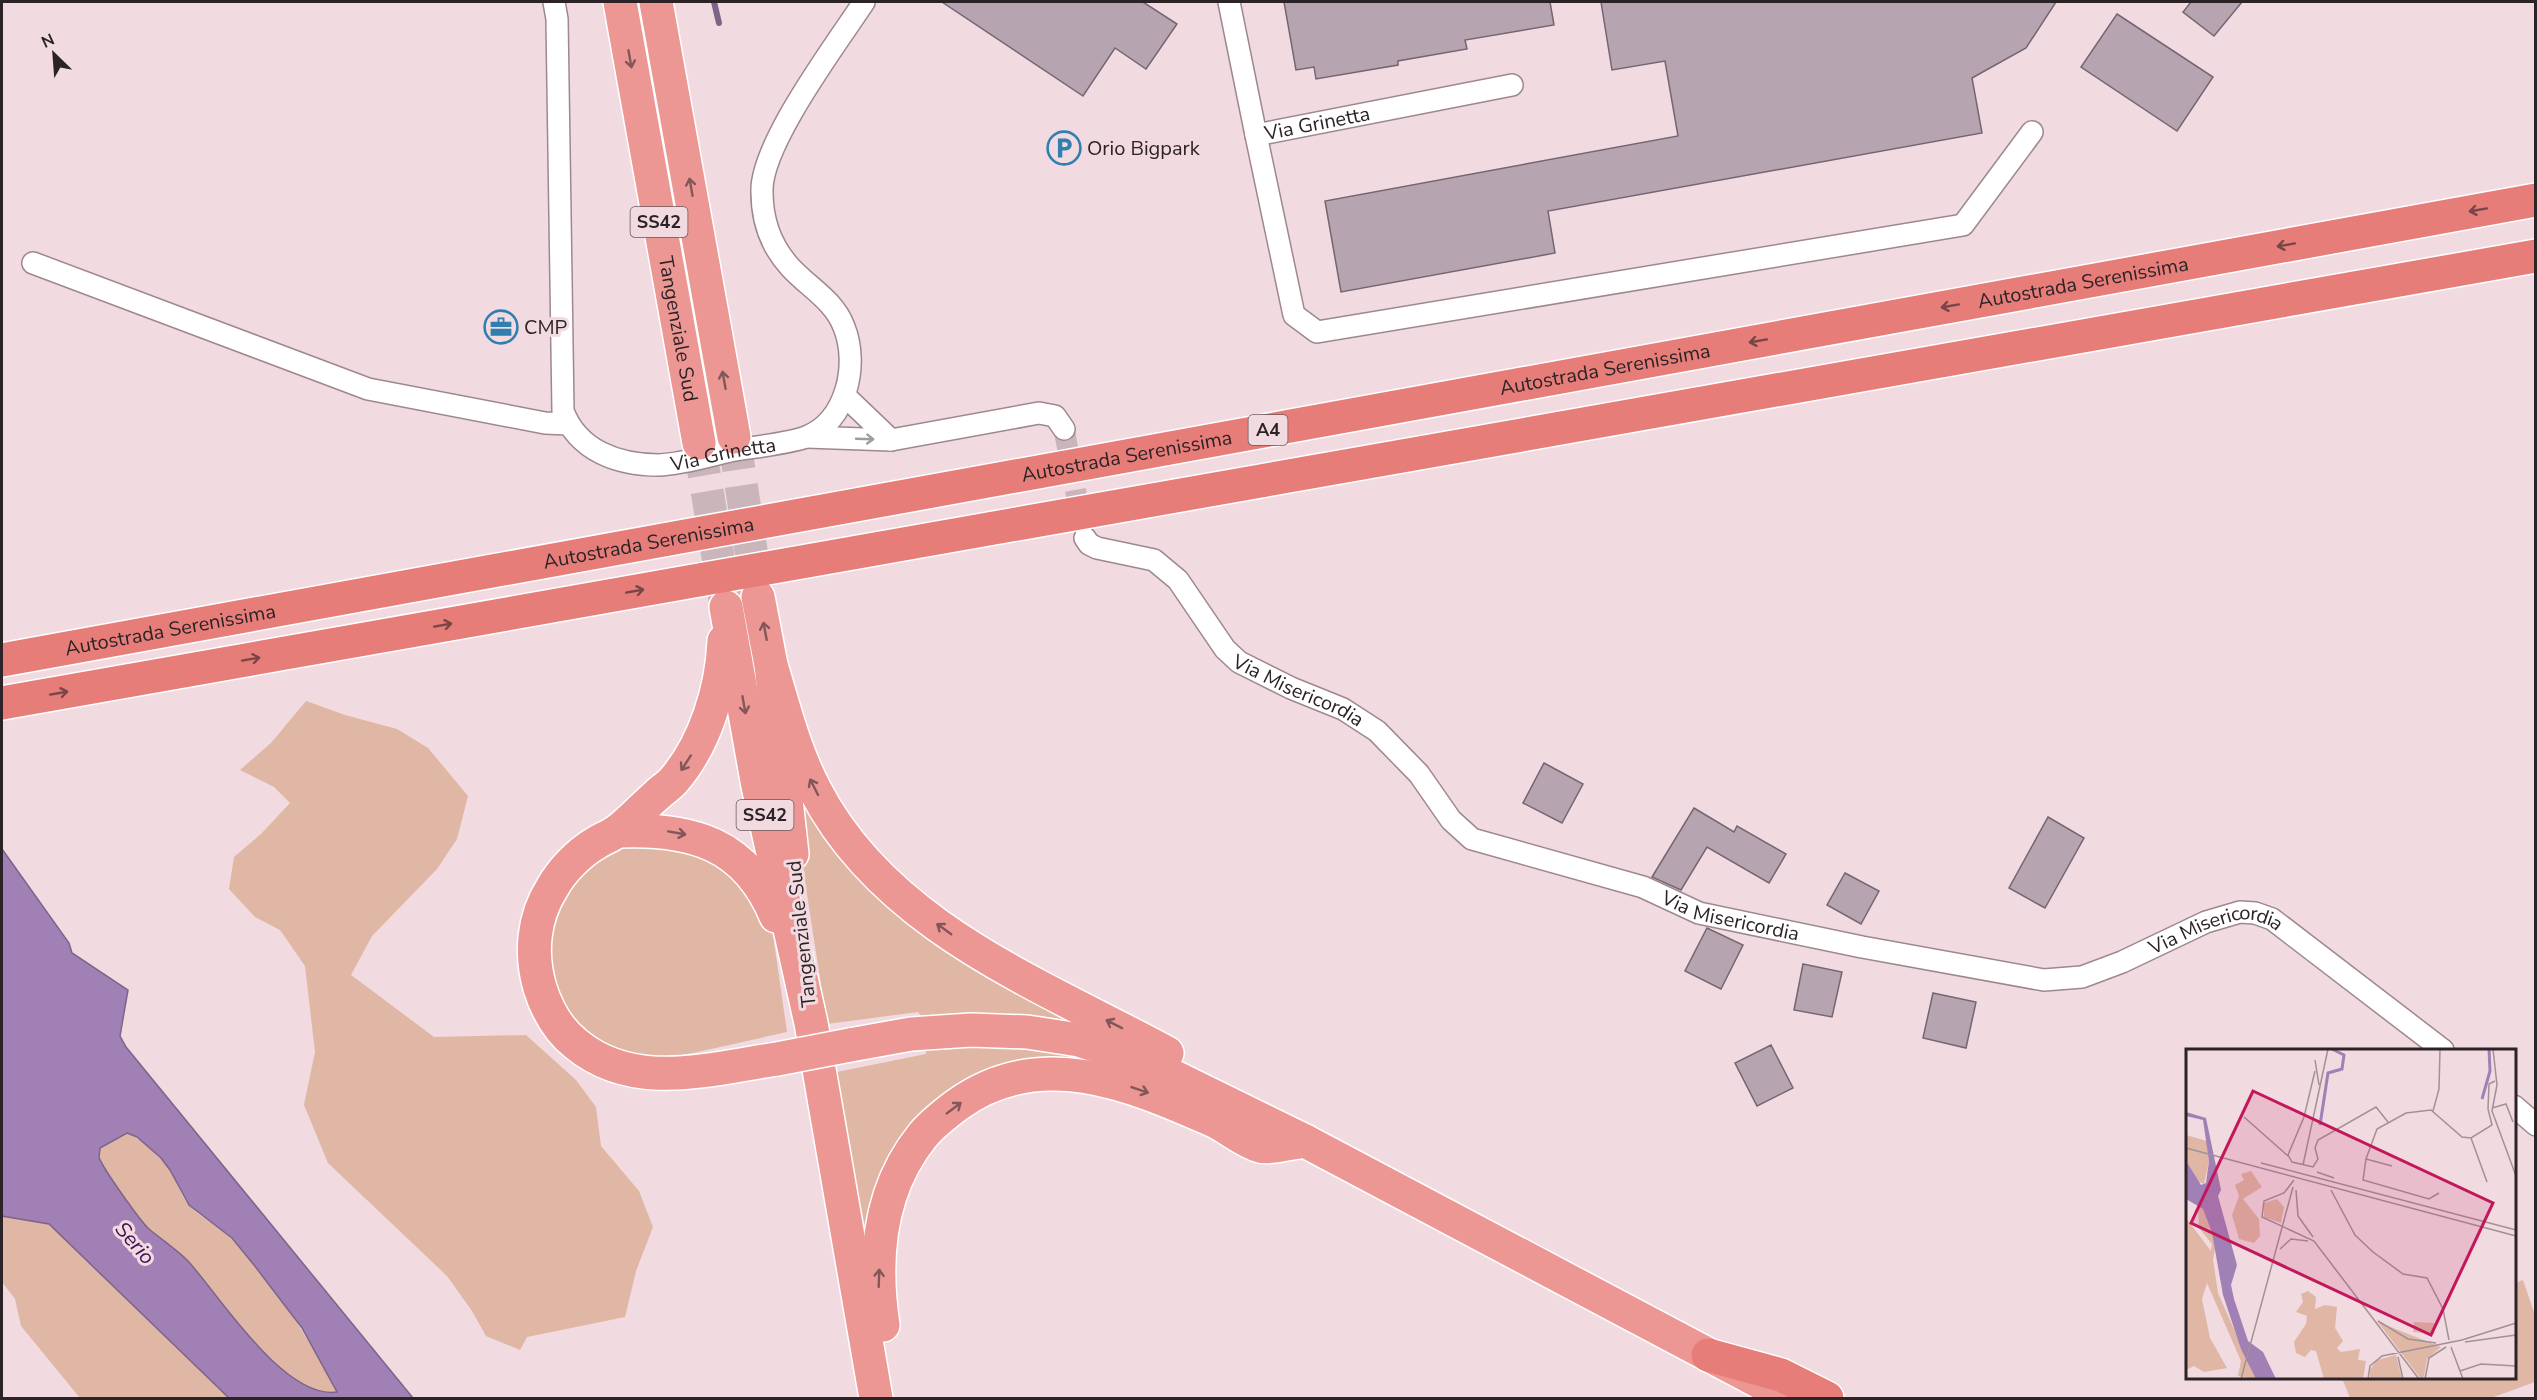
<svg xmlns="http://www.w3.org/2000/svg" width="2537" height="1400" viewBox="0 0 2537 1400" font-family="'Nunito Sans',sans-serif">
<rect width="100%" height="100%" fill="#f1dae0"/>
<path fill="#dfb7a4" d="M306 701 345 715 397 729 428 748 468 796 457 839 437 869 372 936 351 975 434 1037 526 1035 576 1080 596 1107 601 1146 639 1191 653 1227 636 1271 625 1317 527 1337 520 1350 486 1336 472 1311 447 1276 328 1163 304 1105 315 1052 305 966 280 930 255 917 229 889 234 857 261 834 290 803 274 787 240 770 271 743Z
M789 777 809 804 1081 1024C1028 1016 975 1009 922 1017L918 1012 827 1024Z
M645 840 725 860 764 910 773 935 787 1032 693 1053 661 1058H639L589 1037 570 1017 558 995 548 961 551 925 562 896 599 857 627 844Z
M980 1046 1054 1052 1094 1064 966 1086 864 1244 837 1072 926 1054V1049Z
M126 1133C144 1140 162 1155 171 1171 177 1182 180 1194 188 1204 200 1219 222 1226 234 1241 275 1286 309 1338 337 1392 283 1400 218 1294 187 1260 176 1247 161 1240 148 1228 140 1221 101 1166 99 1157 98 1155 99 1151 100 1148Z
M2 1216 49 1224 229 1398H80L21 1326 15 1299 2 1282Z
M2523 1280 2535 1315V1382L2491 1398H2350L2342 1378H2514L2515 1283Z"/>
<path fill="#a080b5" stroke="#7d648a" stroke-width="1.5" fill-rule="evenodd" d="M2 849 69 943 72 953 128 990 120 1036 126 1047 413 1398H229L49 1224 2 1216ZM127 1133 137 1137 161 1158 170 1170 189 1205 232 1238 254 1265 302 1328 337 1392C284 1400 219 1295 188 1261 176 1249 162 1240 149 1229 141 1222 101 1166 99 1157 99 1157 100 1149 100 1148Z"/>
<g fill="none" stroke-linecap="round" stroke-linejoin="round">
<path stroke="#7d648a" stroke-width="6" d="M714 2 719 23"/>
</g>
<path fill="#b6a4b1" stroke="#756571" stroke-width="1.5" d="M942 2H1143L1177 24 1146 69 1115 48 1083 96Z
M1284 2H1550L1554 25 1465 40 1467 49 1398 61V65L1316 79 1314 67 1296 70Z
M1601 2H2056L2026 48 1972 78 1982 133 1548 211 1555 253 1341 292 1325 201 1678 136 1665 61 1612 70Z
M2191 2H2242L2214 36 2183 12Z
M2117 14 2213 77 2177 131 2081 67Z
M1544 763 1583 784 1562 823 1523 803Z
M1694 808 1734 832 1737 826 1786 854 1769 883 1707 847 1681 890 1652 877Z
M2048 817 2084 838 2045 908 2009 888Z
M1845 873 1879 891 1861 924 1827 905Z
M1707 928 1743 945 1721 989 1685 971Z
M1803 964 1842 972 1832 1017 1794 1010Z
M1933 993 1976 1002 1966 1048 1923 1038Z
M1771 1045 1793 1088 1757 1106 1735 1063Z"/>
<g fill="none" stroke-linecap="round" stroke-linejoin="round">
<path stroke="#cab5bb" stroke-width="21" stroke-dasharray="21 10" stroke-linecap="butt" d="M1064 429 1082 525"/>
<path stroke="#cab5bb" stroke-width="33" stroke-dasharray="33 16" stroke-linecap="butt" d="M734 437 758 597
M699 443 726 604"/>
<defs>
<g id="minor">
<path id="s1" d="M554 2 557 19 563 411C578 451 618 465 659 465 682 464 708 456 730 451 752 447 787 444 806 437 847 421 859 364 844 327 834 300 808 287 790 267 771 246 762 220 762 192 760 145 837 43 864 2"/>
<path id="s2" d="M1229 2 1256 135 1512 85"/>
<path d="M1256 135 1294 315 1317 332 1963 225 2032 132"/>
<path d="M33 263 368 389 545 423 568 424"/>
<path d="M807 437 891 440 845 396"/>
<path d="M891 440 1039 413 1055 416 1064 429"/>
<path id="s3" d="M1085 538 1089 544 1097 548 1154 560 1178 580 1225 649 1239 662 1291 688 1343 709 1377 731 1419 774 1451 820 1472 839 1643 887 1699 913 1862 947 2044 980 2082 977 2122 962 2206 922 2240 912 2255 913 2272 919 2443 1050"/>
<path d="M2514 1106 2536 1125"/>
</g>
<g id="trunk">
<path id="s4" d="M620 2 699 443"/>
<path d="M656 2 734 437"/>
<path d="M758 597 771 665 792 854"/>
<path d="M726 607 758 786 811 1023 876 1398"/>
<path d="M724 641C722 689 705 744 674 780 669 786 662 790 657 795 644 806 633 819 620 829 613 835 604 838 596 843 579 853 562 870 552 888 533 918 530 954 540 988 547 1010 558 1030 576 1044 634 1092 709 1069 777 1059"/>
<path d="M771 665C784 708 794 750 815 790 885 926 1040 984 1167 1053"/>
<path d="M618 831C691 828 746 843 776 916"/>
<path d="M850 1045 911 1034 971 1030 1027 1032 1079 1040 1140 1060 1305 1141 1790 1398"/>
<path d="M883 1325C873 1259 879 1189 923 1135 933 1123 945 1114 957 1105 1039 1045 1130 1084 1212 1120 1228 1127 1243 1141 1260 1146 1269 1149 1295 1142 1305 1141"/>
</g>
<g id="motorway">
<path id="s5" d="M2 660 2536 200"/>
<path d="M2 703 2536 256"/>
<path d="M1708 1355 1781 1375 1827 1398"/>
</g>
</defs>
<use href="#minor" stroke="#9e888e" stroke-width="24"/>
<use href="#trunk" stroke="#fff" stroke-width="36"/>
<use href="#motorway" stroke="#fff" stroke-width="36"/>
<use href="#minor" stroke="#fff" stroke-width="21"/>
<use href="#trunk" stroke="#ec9794" stroke-width="33"/>
<use href="#motorway" stroke="#e77d79" stroke-width="33"/>
<defs>
<path id="trunk-bridge" d="M777 1059 850 1045"/>
</defs>
<use href="#trunk-bridge" stroke="#fff" stroke-width="36" stroke-linecap="butt"/>
<use href="#trunk-bridge" stroke="#ec9794" stroke-width="33"/>
</g>
<defs><path id="oneway-shaft" d="M-6 0H5M1.5-3L5.5 0L1.5 3" fill="none" stroke-width="1.6" stroke-linecap="round" stroke-linejoin="round" transform="scale(1.5)"/></defs>
<g stroke="#825758">
<use href="#oneway-shaft" transform="translate(630 59) rotate(80)"/>
<use href="#oneway-shaft" transform="translate(691 187) rotate(-100)"/>
<use href="#oneway-shaft" transform="translate(724 380) rotate(-100)"/>
<use href="#oneway-shaft" transform="translate(765 631) rotate(-101)"/>
<use href="#oneway-shaft" transform="translate(744 705) rotate(80)"/>
<use href="#oneway-shaft" transform="translate(686 763) rotate(123)"/>
<use href="#oneway-shaft" transform="translate(814 787) rotate(-117)"/>
<use href="#oneway-shaft" transform="translate(677 833) rotate(10)"/>
<use href="#oneway-shaft" transform="translate(944 929) rotate(-144)"/>
<use href="#oneway-shaft" transform="translate(1114 1024) rotate(-153)"/>
<use href="#oneway-shaft" transform="translate(1140 1090) rotate(19)"/>
<use href="#oneway-shaft" transform="translate(954 1108) rotate(-37)"/>
<use href="#oneway-shaft" transform="translate(879 1278) rotate(-88)"/>
</g>
<g stroke="#774747">
<use href="#oneway-shaft" transform="translate(2478 210) rotate(170)"/>
<use href="#oneway-shaft" transform="translate(2286 245) rotate(170)"/>
<use href="#oneway-shaft" transform="translate(1950 306) rotate(170)"/>
<use href="#oneway-shaft" transform="translate(1758 341) rotate(170)"/>
<use href="#oneway-shaft" transform="translate(635 591) rotate(-10)"/>
<use href="#oneway-shaft" transform="translate(443 625) rotate(-10)"/>
<use href="#oneway-shaft" transform="translate(251 659) rotate(-10)"/>
<use href="#oneway-shaft" transform="translate(59 693) rotate(-10)"/>
</g>
<use stroke="#a09c9d" href="#oneway-shaft" transform="translate(865 439) rotate(2)"/>
<defs>
<symbol id="parking-ring" viewBox="-11 -11 22 22"><circle r="9.5" fill="#f1dae0" stroke="#307fb1" stroke-width="1.5"/><path d="M-3.5-5.5H1a3.5 3.5 0 0 1 0 7H-1V5.5H-3.5ZM-1-3.4V-.6H.8a1.4 1.4 0 0 0 0-2.8Z" fill="#307fb1"/></symbol>
<symbol id="office-ring" viewBox="-11 -11 22 22"><circle r="9.5" fill="#f1dae0" stroke="#307fb1" stroke-width="1.5"/><path d="M-6-3h4V-5.5h4V-3h4V5H-6ZM-1-4.5V-3h2v-1.5ZM-6 0V1H6V0Z" fill="#307fb1"/></symbol>
</defs>
<g fill-rule="evenodd">
<use href="#parking-ring" x="1045" y="129" width="38" height="38"/>
<use href="#office-ring" x="482" y="308" width="38" height="38"/>
</g>
<g text-anchor="middle" stroke-width="6" stroke-linejoin="round" paint-order="stroke">
<g fill="#f1dae0" stroke="#675a5e" stroke-width="1.5">
<rect x="630.5" y="207" width="57" height="30" rx="4.5"/>
<rect x="1248.5" y="415" width="39" height="30" rx="4.5"/>
<rect x="736.5" y="800" width="57" height="30" rx="4.5"/>
</g>
<g font-size="18" font-weight="bold" fill="#2c2326">
<text x="659" y="228">SS42</text>
<text x="1268" y="436">A4</text>
<text x="765" y="821">SS42</text>
</g>
<g font-size="20" fill="#2c2326" stroke="#f1dae0">
<text dy="7" stroke="none"><textPath href="#s2" startOffset="198">Via Grinetta</textPath></text>
<text dy="7" stroke="none"><textPath href="#s5" startOffset="2115">Autostrada Serenissima</textPath></text>
<text dy="7" stroke="none"><textPath href="#s4" startOffset="332">Tangenziale Sud</textPath></text>
<text dy="7" stroke="none"><textPath href="#s5" startOffset="1629">Autostrada Serenissima</textPath></text>
<text dy="7" stroke="none"><textPath href="#s1" startOffset="592">Via Grinetta</textPath></text>
<text dy="7" stroke="none"><textPath href="#s5" startOffset="1143">Autostrada Serenissima</textPath></text>
<text dy="7" stroke="none"><textPath href="#s5" startOffset="657">Autostrada Serenissima</textPath></text>
<text dy="7" stroke="none"><textPath href="#s5" startOffset="171">Autostrada Serenissima</textPath></text>
<text dy="7" stroke="none"><textPath href="#s3" startOffset="274">Via Misericordia</textPath></text>
<text dy="7" stroke="none"><textPath href="#s3" startOffset="778">Via Misericordia</textPath></text>
<text transform="translate(801 934) rotate(-96)" y="7">Tangenziale Sud</text>
<text dy="7" stroke="none"><textPath href="#s3" startOffset="1281">Via Misericordia</textPath></text>
</g>
<g font-size="20" fill="#2c2326" stroke="#f1dae0" text-anchor="start">
<text x="1087" y="155">Orio Bigpark</text>
<text x="524" y="334">CMP</text>
</g>
<g font-size="21" font-style="italic" fill="#3d1153" stroke="#f1dae0">
<text transform="translate(135 1243) rotate(49)" y="7">Serio</text>
</g>
</g>
<g transform="translate(2186 1049)">
<rect width="330" height="330" fill="#f1dae0"/>
<path d="M0 86 21 92 23 112 18 135 11 132 0 112ZM65 122 76 138 57 150 73 170 74 187 68 194 53 190 46 166 53 147 49 136 58 131 55 125ZM91 150 98 158 95 174 78 168V154ZM12 156 17 160 30 195 27 210 32 244 70 330 52 327 55 312 21 234 16 250 24 289 41 319 18 323 8 317 0 321V169L25 202 26 195 13 179ZM122 242 130 248 129 260 139 256 151 258 149 279 157 292 151 299 155 303 174 300 172 311 180 312 177 330H138L130 302 125 301 119 308 110 304 108 293 120 275 121 267 110 263 117 253 115 245ZM192 273 255 298 241 310 238 327 235 330ZM228 273 249 274 248 285 227 283ZM210 306 216 330H184V321L191 311Z" fill="#dfb7a4"/>
<path d="M0 63 20 69 35 141 32 147 51 216 45 236 48 250 62 292 77 303 90 330H70L55 300 37 246 26 184 17 160 0 150V112L15 136 20 134 23 112 17 71 0 67Z" fill="#a080b5"/>
<path fill="none" stroke="#a080b5" stroke-width="3" d="M296 50 304 22 303 0M134 76 142 24 156 20 158 6 146 0"/>
<path fill="none" stroke="#a29196" stroke-width="1.5" d="M307 0 311 36M129 11 133 36M129 22 118 68 102 106 106 113 127 118 132 110 129 99 132 91 190 58 202 73M311 36 306 62 330 127M306 59 320 55 327 73M247 62 253 40 254 0M58 68 102 107M285 89 301 133M0 99 330 187M180 110 177 131 243 150 253 144M75 114 330 181M117 116 142 0M206 117 180 110 191 80 220 64 245 61 276 88 285 89 306 76 302 60 303 35 309 32M131 123 148 129M108 131 98 144 78 152 76 168 128 192 233 330M110 141 112 167 127 188M145 141 169 186 187 203 217 225 241 229 257 260 263 291M94 200 105 190 122 192M192 272 222 290 250 294M279 293 330 286M265 298 277 330M212 308 217 330M274 322 295 315 330 317M55 330 107 138M182 330 184 317 196 307 276 291 330 274M239 330 243 309 260 298"/>
<path fill="#c2185b" fill-opacity="0.15" stroke="#c2185b" stroke-width="3" d="M67 42 307 154 245 286 5 174Z"/>
<rect width="330" height="330" fill="none" stroke="#2c2326" stroke-width="3"/>
</g>
<rect width="2537" height="1400" fill="none" stroke="#2c2326" stroke-width="6"/>
<g transform="translate(54 54) rotate(335)" stroke="#f1dae0" stroke-width="4.5" paint-order="stroke">
<path d="M0-4.5L10 22L0 15L-10 22Z" fill="#2c2326"/>
<text y="-9" font-size="16" font-weight="bold" text-anchor="middle" fill="#2c2326">N</text>
</g>
</svg>
